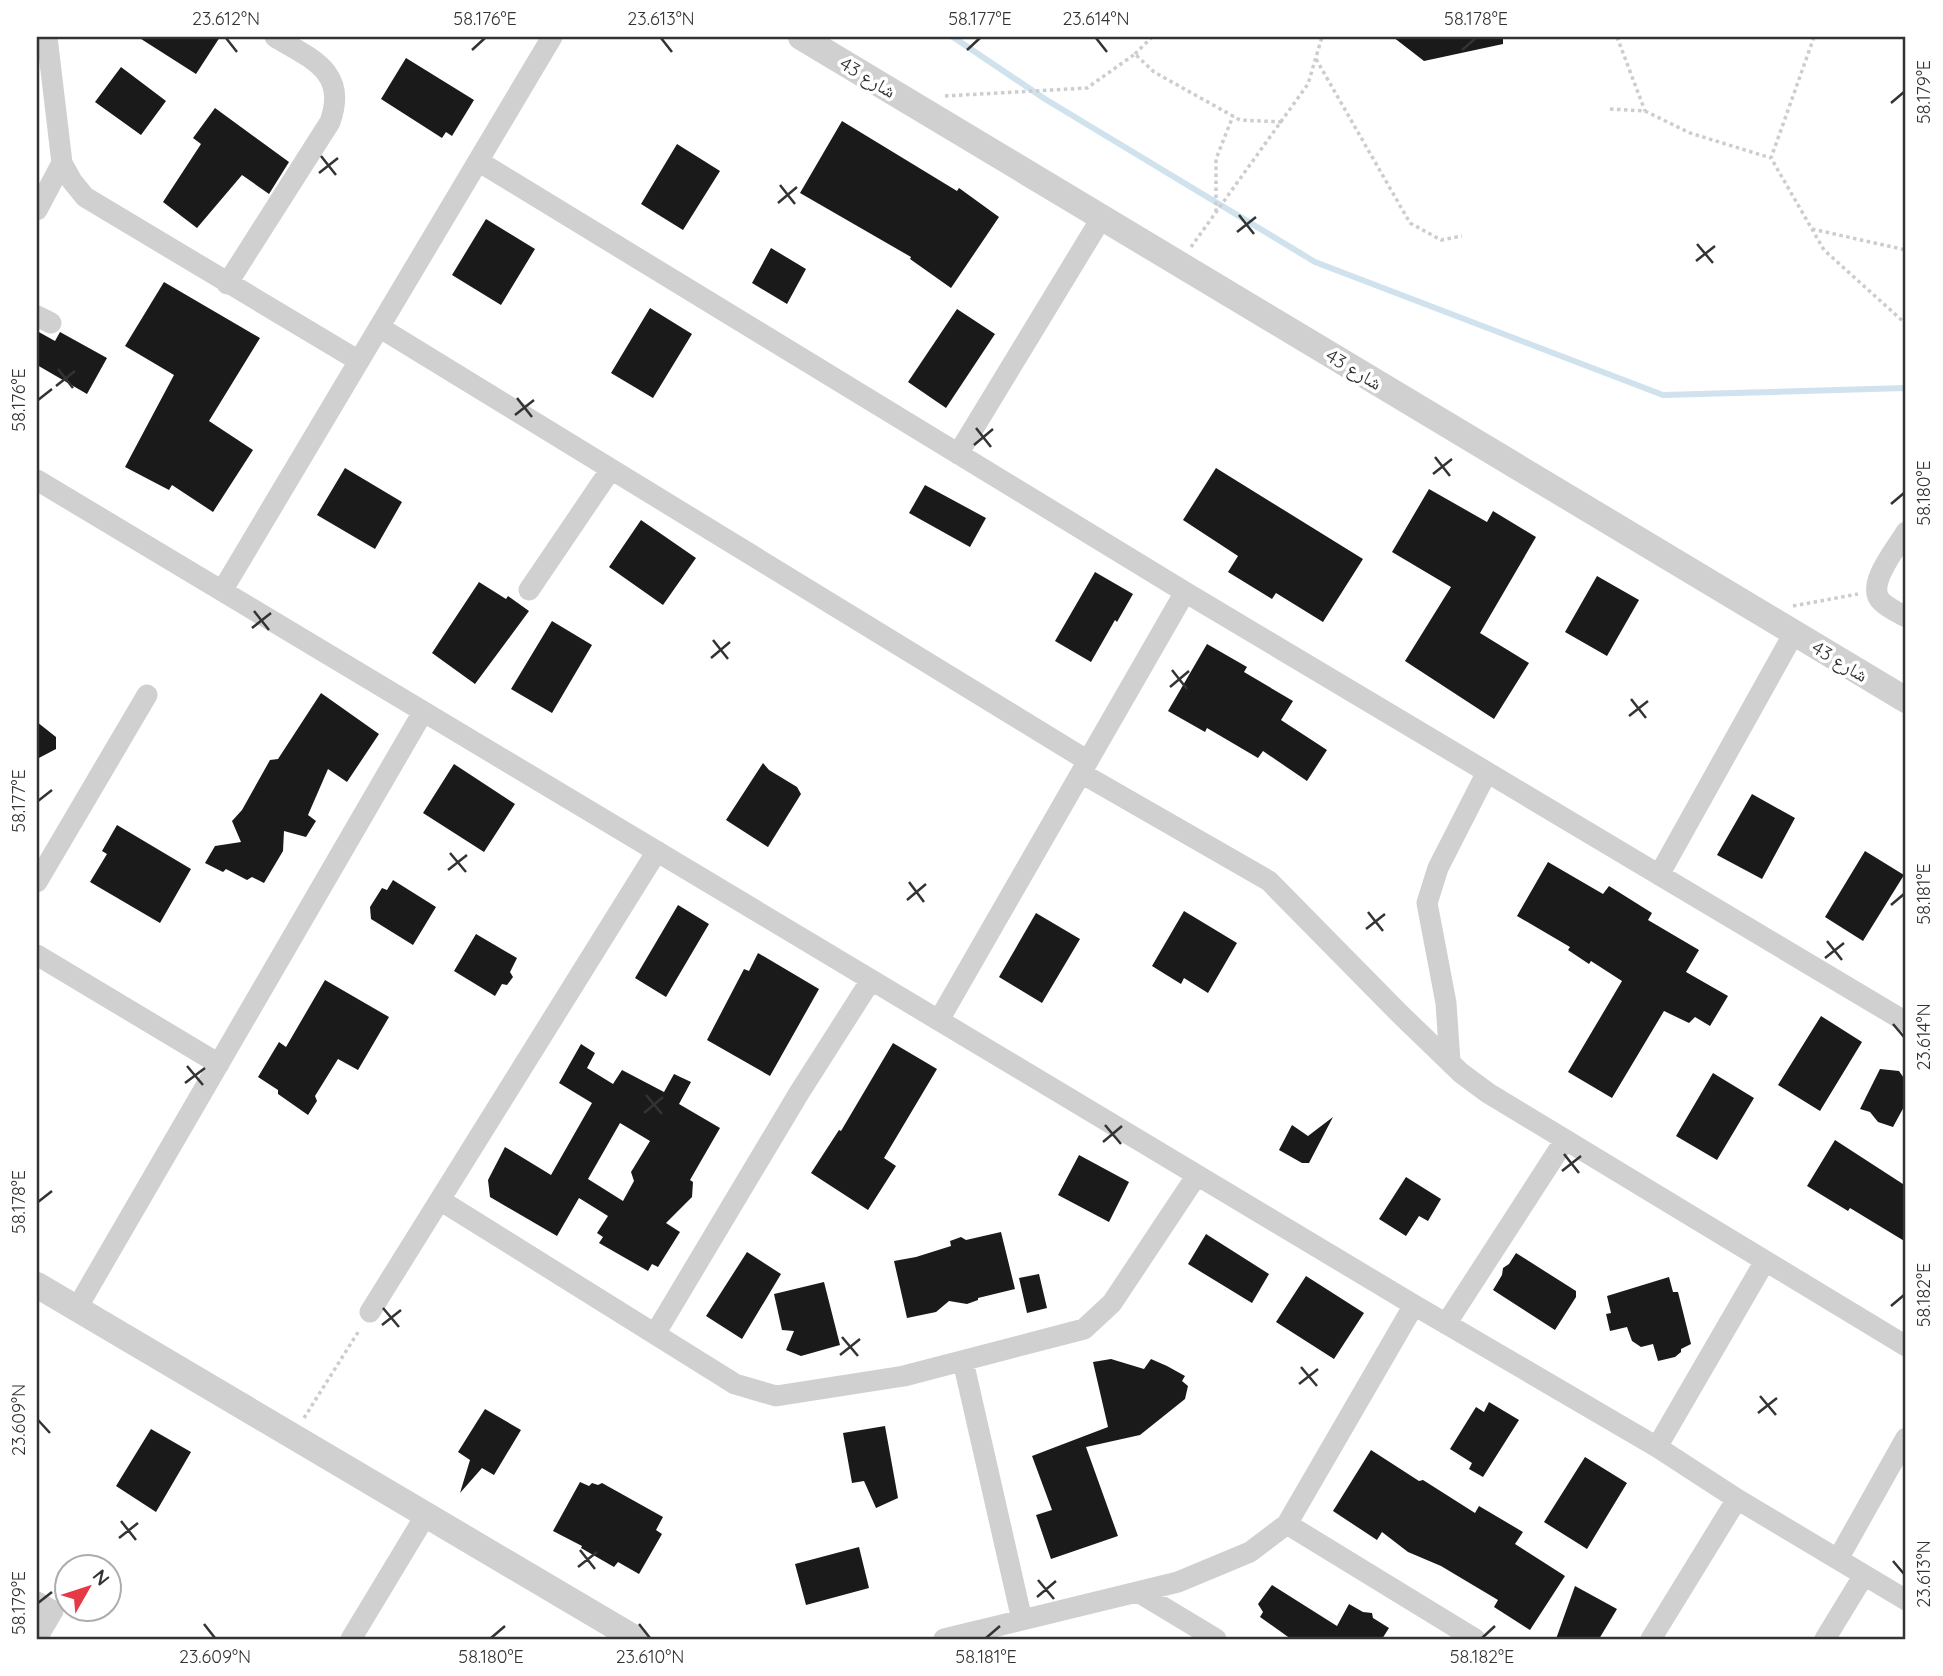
<svg xmlns="http://www.w3.org/2000/svg" width="1943" height="1676" viewBox="0 0 1943 1676" font-family="Quicksand,'Noto Naskh Arabic',sans-serif">
<rect width="100%" height="100%" fill="#fff"/>
<g fill="none" stroke-linecap="round" stroke-linejoin="round">
<path stroke="#cfe2ee" stroke-width="6" d="M953 37 1045 99 1315 262 1663 395 1906 388"/>
</g>
<path fill="#1a1a1a" fill-rule="evenodd" d="M138 37H220L196 74Z
M1393 37H1503V44L1424 61Z
M406 58 474 100 452 136 446 132 442 138 381 99Z
M121 67 166 101 141 135 95 102Z
M215 108 289 162 269 194 242 175 197 228 163 202 201 144 193 138Z
M842 121 957 191 959 188 999 217 951 288 910 259 911 257 800 193Z
M677 144 720 171 683 230 641 204Z
M486 219 535 249 501 305 452 275Z
M771 248 806 269 787 304 752 283Z
M164 282 260 338 209 421 253 450 213 512 172 485 169 490 125 467 174 375 125 346Z
M650 308 692 334 653 398 611 373Z
M957 309 995 334 946 408 908 382Z
M37 331 55 341 60 332 107 358 87 394 37 365Z
M345 468 402 502 375 549 317 515Z
M1216 468 1363 559 1323 622 1276 593 1272 599 1228 572 1238 556 1183 520Z
M925 485 986 518 970 547 909 513Z
M1429 489 1487 522 1493 511 1536 537 1480 633 1529 663 1494 719 1405 661 1451 587 1392 552Z
M641 520 696 558 663 605 609 567Z
M1095 572 1133 594 1117 622 1115 620 1091 662 1055 641Z
M1597 576 1639 600 1607 656 1565 632Z
M479 582 506 599 508 596 529 611 475 684 432 653Z
M552 621 592 645 552 713 511 689Z
M1207 644 1247 667 1244 672 1293 701 1281 720 1327 750 1307 781 1263 751 1258 758 1207 728 1205 732 1168 711Z
M321 693 379 734 347 782 328 769 308 815 316 821 306 837 284 831 283 851 264 883 252 877 247 880 226 869 223 872 205 863 215 846 241 842 232 821 242 810 270 760 278 759Z
M37 722 56 737V749L37 759Z
M763 763 769 770 797 787 801 794 768 847 726 820Z
M454 764 515 804 484 852 423 813Z
M1752 794 1795 818 1762 879 1717 855Z
M117 825 191 869 160 923 90 882 107 854 102 851Z
M1865 851 1904 875 1863 941 1825 917Z
M1548 862 1603 894 1609 886 1652 913 1648 920 1699 950 1686 972 1728 996 1710 1026 1695 1017 1689 1023 1664 1011 1612 1098 1568 1072 1622 981 1591 961 1589 964 1568 950 1570 947 1517 916Z
M393 880 436 907 413 945 371 919 370 907 382 888 387 890Z
M678 905 709 924 666 997 635 978Z
M1184 911 1237 943 1208 993 1184 978 1181 984 1152 966Z
M1036 913 1080 939 1042 1003 999 977Z
M476 934 517 958 510 972 513 977 507 985 502 984 495 996 454 971Z
M758 953 819 989 770 1076 707 1040 744 969 749 971Z
M325 980 389 1017 358 1070 338 1059 315 1096 317 1101 308 1115 278 1094V1090L258 1077 279 1042 286 1047Z
M1821 1016 1862 1042 1820 1111 1778 1085Z
M893 1043 937 1069 884 1158 896 1166 868 1210 811 1173 839 1130 841 1131Z
M581 1044 595 1053 587 1068 613 1084 622 1070 664 1092 674 1074 691 1082 679 1104 720 1128 690 1180 693 1182 692 1197 666 1223 680 1232 658 1267 652 1264 648 1271 599 1243 603 1237 597 1233 608 1216 579 1198 557 1236 490 1197 488 1180 505 1147 551 1175 592 1103 559 1083ZM620 1123 650 1141 631 1172 634 1181 623 1201 588 1179Z
M1880 1069 1899 1071 1906 1081V1103L1893 1127 1878 1122 1870 1112 1860 1109Z
M1713 1073 1754 1098 1717 1160 1676 1136Z
M1333 1117 1309 1163H1302L1279 1150 1292 1125 1308 1136Z
M1835 1140 1906 1186V1242L1850 1208 1848 1211 1807 1186Z
M1079 1155 1129 1182 1109 1222 1058 1195Z
M1406 1177 1441 1199 1428 1221 1419 1216 1406 1236 1379 1219Z
M1001 1232 1015 1289 978 1298V1300L967 1304 949 1301 936 1312 907 1318 894 1261 916 1257 951 1246 950 1241 961 1237 966 1240Z
M1206 1234 1269 1274 1252 1303 1188 1264Z
M747 1252 781 1274 742 1339 706 1316Z
M1516 1253 1576 1291V1297L1555 1330 1493 1290 1502 1275 1503 1268 1509 1264Z
M1039 1274 1047 1308 1027 1313 1019 1278Z
M1306 1276 1364 1313 1334 1359 1276 1322Z
M1669 1277 1673 1292H1678L1691 1344 1681 1349V1352L1675 1357 1658 1361 1653 1344 1641 1347 1632 1341 1627 1327 1610 1331 1606 1314 1611 1313 1607 1296Z
M824 1282 840 1345 801 1356 786 1350 794 1331 782 1330 774 1294Z
M1111 1359 1144 1369 1151 1359 1167 1366 1185 1376 1182 1381 1188 1386 1185 1399 1140 1435 1086 1447 1118 1536 1051 1559 1036 1515 1052 1510 1032 1456 1108 1427 1093 1362Z
M1489 1402 1519 1420 1483 1477 1469 1469 1472 1463 1450 1449 1476 1407 1484 1412Z
M485 1409 521 1430 494 1475 482 1468 460 1493 470 1460 458 1452Z
M885 1426 898 1498 876 1508 864 1481 852 1483 843 1433Z
M151 1429 191 1452 156 1512 116 1486Z
M1371 1450 1419 1481 1423 1480 1475 1513 1479 1506 1523 1532 1515 1544 1565 1576 1530 1630 1494 1607 1498 1600 1441 1566 1408 1552 1382 1532 1377 1540 1333 1511Z
M1585 1457 1627 1483 1587 1549 1544 1522Z
M580 1482 589 1486 592 1483 598 1485 602 1483 663 1517 656 1530 662 1534 639 1574 618 1562 614 1567 581 1548 582 1546 553 1531Z
M859 1547 869 1588 806 1605 795 1564Z
M1272 1585 1337 1626 1349 1604 1363 1612 1372 1613 1373 1618 1389 1628 1382 1639H1291L1260 1617 1263 1612 1258 1604Z
M1575 1586 1617 1609 1599 1639H1556Z"/>
<g fill="none" stroke-linecap="round" stroke-linejoin="round">
<path stroke="#cdcdcd" stroke-width="3.5" stroke-dasharray="3.5 3.5" stroke-linecap="butt" d="M1617 37 1645 111
M1814 37 1771 158 1824 250 1906 324
M1135 54 1152 37
M1316 59 1410 223 1441 240 1462 236
M945 96 1087 88 1135 54 1154 72 1240 120 1283 122
M1610 109 1645 111 1690 133 1771 158
M1216 212V159L1233 116
M1812 229 1906 250
M1191 247 1308 84 1322 37
M1793 606 1858 594
M304 1418 360 1329"/>
<path stroke="#d0d0d0" stroke-width="21" d="M47 37 62 163 72 181 85 197 359 361
M478 161 1185 592 1906 1022
M37 210 62 163
M227 284 330 122C348 72 312 59 275 37
M37 316 51 323
M379 327 1088 761
M958 454 1102 217
M37 480 1414 1305 1657 1447 1737 1499 1906 1600
M1906 532C1896 549 1864 586 1882 602 1888 608 1899 613 1906 617
M529 590 611 469
M222 591 552 37
M1081 773 1269 881 1401 1015 1461 1073 1488 1093 1906 1346
M1659 875 1794 633
M37 882 147 695
M37 955 219 1064
M939 1020 1185 592
M1450 1062 1446 1003 1427 903 1438 868 1487 772
M440 1200 735 1384 776 1396 904 1376 1084 1329 1112 1303 1197 1175
M77 1308 423 712
M370 1312 657 851
M1446 1324 1565 1140
M655 1334 799 1093 871 980
M963 1361 1022 1620
M1657 1447 1765 1261
M1287 1524 1475 1639
M1838 1559 1906 1438
M1138 1592 1216 1639
M37 1602 53 1611 37 1638
M351 1639 427 1513
M944 1639 1178 1582 1250 1552 1287 1524 1414 1305
M1651 1639 1737 1499
M1825 1639 1864 1575"/>
<path stroke="#d0d0d0" stroke-width="26" d="M801 37 1906 700
M37 1285 636 1639"/>
</g>
<path fill="none" stroke="#333" stroke-width="2.5" d="M226 38 237 52M661 38 672 52M1096 38 1107 52M472 50 485 38M967 50 980 38M1462 50 1476 38M1891 103 1904 92M321 156 336 175M319 173 338 158M780 185 795 204M778 203 797 187M1239 215 1254 234M1237 232 1256 217M1697 244 1713 263M1696 261 1715 246M58 369 73 388M56 386 75 371M517 398 532 417M38 400 52 389M515 415 534 400M976 428 991 447M974 445 993 429M1435 457 1450 476M1433 474 1452 459M1891 504 1904 493M254 611 269 630M252 628 271 613M713 640 728 659M711 658 730 642M1172 670 1187 689M1170 687 1189 671M1631 699 1646 718M1629 716 1648 701M38 801 52 790M450 853 466 872M448 870 467 855M909 882 924 902M907 900 926 884M1891 905 1904 894M1368 912 1383 931M1366 929 1385 914M1827 941 1842 960M1825 958 1844 943M1893 1024 1904 1037M187 1066 203 1085M185 1083 205 1068M646 1095 662 1114M644 1113 663 1097M1105 1125 1121 1144M1103 1142 1122 1126M1564 1154 1579 1173M1562 1171 1581 1156M38 1202 52 1191M1891 1306 1904 1295M383 1308 399 1327M382 1325 401 1310M842 1337 858 1356M840 1355 860 1339M1301 1367 1317 1386M1299 1384 1318 1369M1760 1396 1776 1415M1758 1413 1777 1398M38 1420 50 1433M121 1521 136 1540M119 1538 138 1523M580 1550 595 1569M1893 1561 1904 1574M578 1567 597 1552M1038 1580 1054 1599M1037 1597 1056 1581M38 1603 52 1592M204 1624 215 1638M639 1624 650 1638M491 1638 505 1626M986 1638 1000 1626M1482 1638 1495 1626"/>
<g text-anchor="middle" stroke-width="7" stroke-linejoin="round" paint-order="stroke">
<g font-size="19" fill="#333" stroke="#fff">
<text transform="translate(868 77) rotate(31)" y="7">شارع 43</text>
<text transform="translate(1354 369) rotate(31)" y="7">شارع 43</text>
<text transform="translate(1840 661) rotate(31)" y="7">شارع 43</text>
</g>
</g>
<rect width="1943" height="1676" fill="none" stroke="#ffffff" stroke-width="77"/>
<g transform="translate(88 1588) rotate(51)"><circle r="33" fill="#ffffff" stroke="#adadad" stroke-width="2"/>
<path d="M0-5L12 26L0 18L-12 26Z" fill="#e63946"/>
<text y="-10" font-size="19" font-weight="bold" text-anchor="middle" fill="#333333">N</text>
</g>
<rect x="38" y="38" width="1866" height="1600" fill="none" stroke="#333" stroke-width="2.5"/>
<g font-size="18" text-anchor="middle" fill="#333">
<text x="226" y="25">23.612°N</text>
<text x="485" y="25">58.176°E</text>
<text x="661" y="25">23.613°N</text>
<text x="980" y="25">58.177°E</text>
<text x="1096" y="25">23.614°N</text>
<text x="1476" y="25">58.178°E</text>
<text transform="translate(1924 92) rotate(-90)" y="6">58.179°E</text>
<text transform="translate(19 400) rotate(-90)" y="6">58.176°E</text>
<text transform="translate(1924 493) rotate(-90)" y="6">58.180°E</text>
<text transform="translate(19 801) rotate(-90)" y="6">58.177°E</text>
<text transform="translate(1924 894) rotate(-90)" y="6">58.181°E</text>
<text transform="translate(1924 1037) rotate(-90)" y="6">23.614°N</text>
<text transform="translate(19 1202) rotate(-90)" y="6">58.178°E</text>
<text transform="translate(1924 1295) rotate(-90)" y="6">58.182°E</text>
<text transform="translate(19 1420) rotate(-90)" y="6">23.609°N</text>
<text transform="translate(1924 1574) rotate(-90)" y="6">23.613°N</text>
<text transform="translate(19 1603) rotate(-90)" y="6">58.179°E</text>
<text x="215" y="1663">23.609°N</text>
<text x="491" y="1663">58.180°E</text>
<text x="650" y="1663">23.610°N</text>
<text x="986" y="1663">58.181°E</text>
<text x="1482" y="1663">58.182°E</text>
</g>
</svg>
